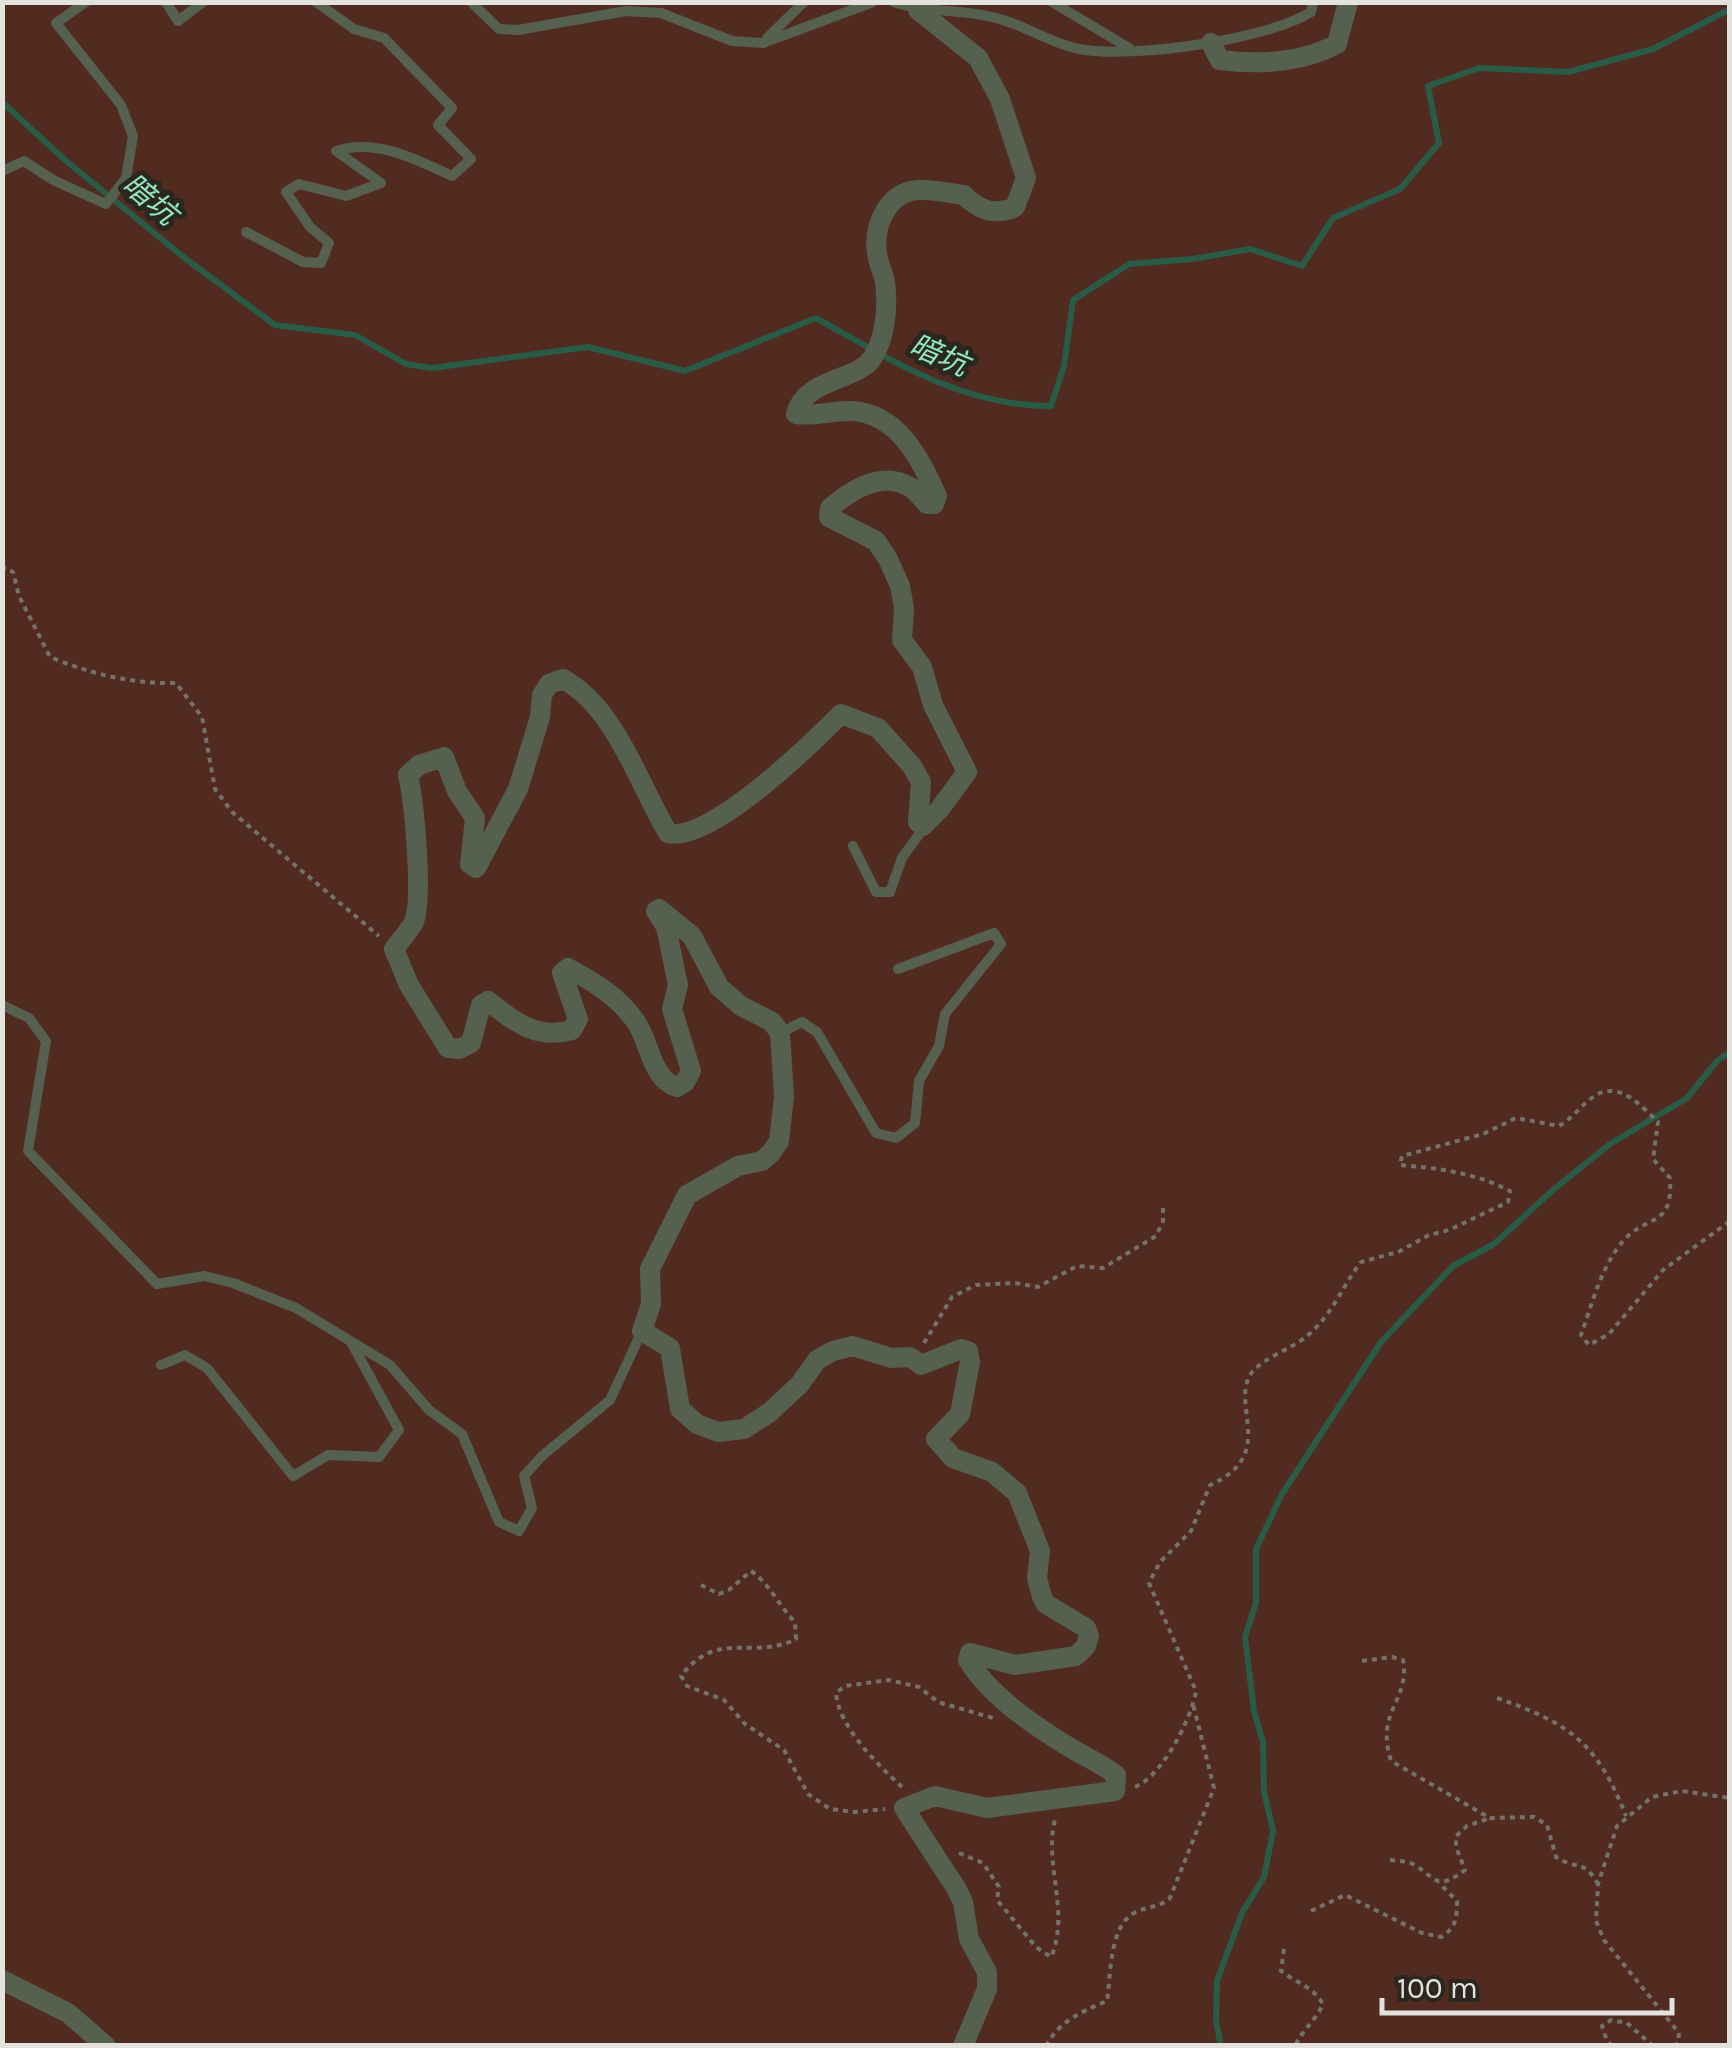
<svg xmlns="http://www.w3.org/2000/svg" width="1732" height="2048" viewBox="0 0 1732 2048" font-family="Karla,'Noto Sans TC',sans-serif">
<rect width="100%" height="100%" fill="#29271f"/>
<path fill="#512b20" d="M3 3H1729V2045H3Z"/>
<g fill="none" stroke-linecap="round" stroke-linejoin="round">
<path stroke="#285c47" stroke-width="6" d="M2 102 65 160 186 259 275 325 355 335 406 364 432 368 588 347 685 371 816 318C892 360 960 406 1051 406L1064 366 1073 300 1129 264 1193 259 1250 249 1302 266 1333 218 1400 189 1439 143 1428 86 1479 68 1568 72 1653 49 1730 9
M1221 2046 1216 2021 1217 1981 1242 1913 1264 1877 1273 1831 1264 1791 1263 1742 1254 1711 1245 1637 1256 1603V1549L1282 1494 1381 1342 1453 1266 1494 1244 1554 1189 1610 1144 1687 1098 1717 1061 1730 1052"/>
<path stroke="#74726b" stroke-width="4" stroke-dasharray="5 5" stroke-linecap="butt" d="M2 571 5 568 13 572 19 596 50 657C91 674 132 684 176 683L202 717 215 789 232 812 379 936
M924 1343 952 1297 976 1285 1015 1283 1038 1287 1077 1266 1103 1268 1156 1236 1163 1221V1207
M701 1585 719 1594 729 1590 751 1571C770 1584 778 1605 795 1622L796 1639C752 1661 718 1628 681 1676L687 1686 724 1700 745 1724 784 1750 808 1794 830 1809 855 1812 885 1809
M1362 1661 1392 1657 1403 1660C1410 1702 1375 1710 1391 1761L1490 1818 1534 1817 1547 1825 1556 1857C1577 1871 1583 1858 1598 1884
M1497 1698C1571 1724 1597 1743 1626 1816
M902 1787C878 1765 838 1726 836 1693L845 1686 889 1680 919 1687 938 1702 993 1718
M1135 1787C1162 1776 1191 1720 1196 1691L1149 1583 1160 1562 1191 1531 1210 1485C1280 1454 1227 1403 1253 1371 1263 1359 1292 1348 1306 1337 1335 1312 1340 1289 1361 1262L1398 1252 1429 1235 1449 1230 1508 1202 1510 1191C1476 1173 1438 1168 1400 1165L1402 1156 1483 1134 1516 1118 1559 1126C1573 1118 1584 1102 1596 1095 1621 1081 1642 1107 1658 1122L1653 1159 1670 1178C1673 1229 1648 1213 1623 1241 1601 1267 1592 1304 1581 1335L1589 1345 1609 1334 1663 1270 1730 1221
M959 1853 983 1863 999 1887 997 1900 1036 1947 1051 1957C1071 1912 1042 1862 1056 1816
M1390 1860C1399 1861 1408 1861 1415 1865 1438 1881 1438 1890 1465 1870L1456 1847V1836L1467 1826 1490 1818
M1311 1911 1345 1895 1422 1933 1441 1937C1456 1928 1457 1918 1457 1901L1439 1883
M1284 1949 1281 1971C1298 1984 1312 1986 1323 2004 1316 2020 1303 2029 1295 2046
M1046 2046C1059 2021 1083 2011 1107 2001 1111 1975 1109 1927 1134 1913 1146 1906 1160 1908 1170 1898L1214 1788 1193 1704
M1612 2046 1607 2041 1602 2026 1611 2020 1627 2023 1653 2046
M1674 2046 1678 2043 1679 2033 1604 1940 1596 1921 1598 1884 1617 1826 1652 1797 1682 1791 1730 1798"/>
<path stroke="#55604f" stroke-width="10" d="M166 2 178 21 203 2
M471 2 499 29 518 30 626 11 661 13 732 41 763 43 873 2
M894 2C926 13 959 9 992 17 1022 23 1049 43 1079 49 1131 59 1266 40 1311 12L1313 2
M1052 2 1129 48
M767 38 804 2
M2 171 24 161 53 180 106 204 126 178 133 136 121 105 56 23 86 2
M246 232 303 262 321 263 329 243 310 227 286 192 299 184 346 196 381 183 336 151C376 138 415 159 452 176L471 159 438 125 452 108 384 38 354 29 316 2
M853 846 876 892H890L902 858 925 826
M2 1005 29 1018 46 1041 28 1151 157 1284 204 1276 233 1283 296 1308 390 1365 429 1410 462 1434 499 1522 519 1531 532 1508 524 1476 542 1456 610 1400 642 1331
M780 1033 802 1022 817 1032 876 1133 896 1138 915 1123 919 1081 939 1046 945 1014 1001 944 994 933 898 969
M161 1365 185 1355 207 1368 293 1476 328 1455 379 1457 399 1430 351 1342"/>
<path stroke="#55604f" stroke-width="20" d="M918 10 978 58 1000 99 1026 178 1015 207C996 216 978 210 964 195 950 193 933 189 918 190 888 192 873 225 877 253 878 263 883 272 885 282 888 306 886 336 873 357 859 381 804 378 796 414 815 417 833 410 852 411 899 414 920 459 937 496L934 504H927C922 499 916 490 910 487 882 470 851 490 830 508L829 517 876 541 888 559 900 586 904 608 902 640 922 667 933 705 967 772 939 810 923 826 918 822 921 782 912 766 878 728 841 714C811 744 709 844 668 833 638 783 616 708 563 679L549 684 542 695 540 717 518 789 476 868 470 864 475 818 457 791 444 757 419 765 408 775C414 801 424 902 413 924 408 932 400 941 394 949L409 985 448 1048 459 1049 471 1043 481 1005 488 1001C515 1022 536 1040 572 1030L578 1019 562 973 568 968C594 982 619 997 636 1022 650 1042 651 1079 677 1087L685 1082 691 1071 672 1009 678 985 666 927 656 911 659 909 692 936 719 987 741 1006 772 1022 780 1033 784 1097 779 1141 771 1153 762 1161 738 1166 687 1195 650 1269 651 1304 642 1331 670 1348 680 1409 697 1424 718 1432 744 1429 769 1413 800 1384 817 1360 833 1351 853 1346 891 1358 910 1357 921 1365 961 1349 968 1351 970 1362 960 1414 936 1439 953 1458 992 1472 1017 1493 1040 1551 1037 1578 1042 1597 1046 1604 1086 1628 1089 1636 1086 1646 1076 1656 1015 1665 970 1653 968 1660C990 1696 1033 1725 1069 1747 1085 1757 1101 1763 1116 1775L1115 1791 987 1808 935 1796 904 1808 956 1888 963 1902 969 1939 987 1972V1989L963 2046
M1211 43 1220 60C1260 65 1301 63 1337 44L1348 2
M2 1980 68 2013 106 2046"/>
</g>
<g text-anchor="middle" stroke-width="10" stroke-linejoin="round" paint-order="stroke">
<g font-size="30" font-style="italic" fill="#93e6c2" stroke="#29271f">
<text transform="translate(150 199) rotate(40)" y="10">暗坑</text>
<text transform="translate(939 355) rotate(23)" y="10">暗坑</text>
</g>
</g>
<rect width="1732" height="2048" fill="none" stroke="#e3e2dc" stroke-width="10"/>
<path d="M1382 1998v15h290v-15" fill="none" stroke="#e3e2dc" stroke-width="5"/>
<text x="1397" y="1998" font-size="30" fill="#e3e2dc" stroke="#29271f" stroke-width="8" paint-order="stroke">100 m</text>
</svg>
